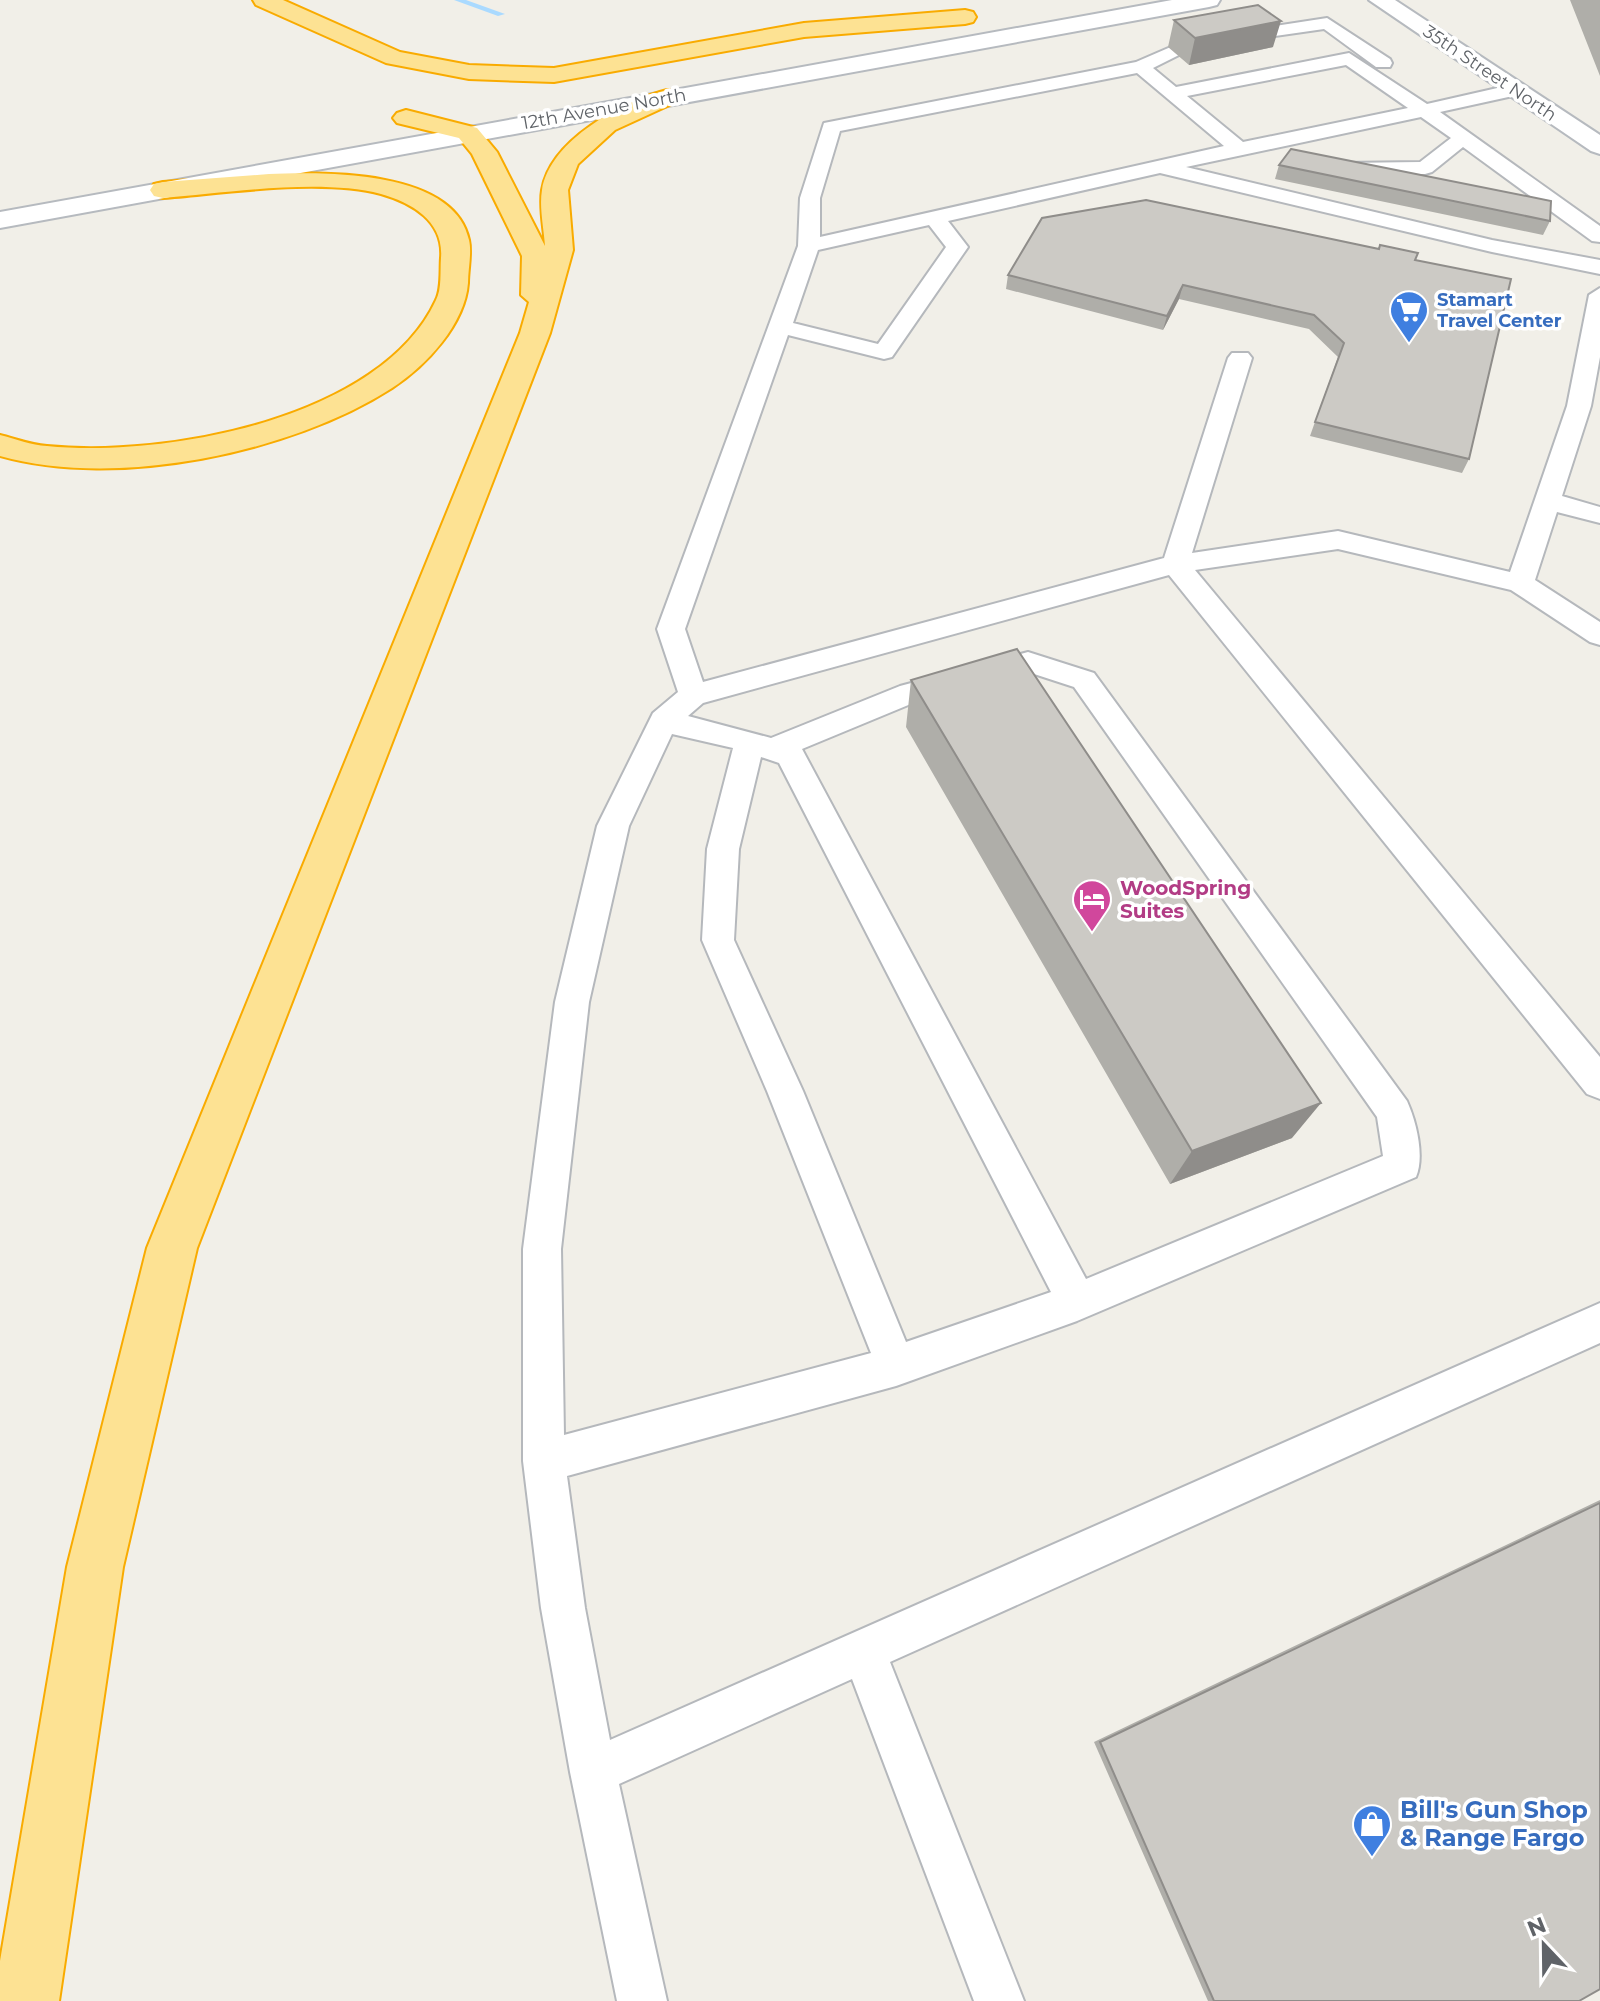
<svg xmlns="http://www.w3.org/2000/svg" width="1600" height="2001" viewBox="0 0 1600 2001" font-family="Montserrat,sans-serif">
<rect width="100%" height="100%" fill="#f1efe8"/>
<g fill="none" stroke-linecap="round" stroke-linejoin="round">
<path fill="#aadaff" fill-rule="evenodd" d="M454 0H466L505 14 498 16Z"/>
<defs>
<path id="lane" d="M1327 18 1390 59 1392 63 1390 67H1376L1324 29 1255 39 1246 34 1255 29Z
M1173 46 1179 47 1182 51 1179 55 1153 68 1176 87 1349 53 1427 104 1515 84 1522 86 1524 90 1522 94 1440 112 1600 226V242L1592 241 1463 147 1432 172 1425 174 1342 175 1332 169 1342 163 1420 162 1451 138 1421 117 1186 167 1492 240 1600 260V274L1492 252 1160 173 948 221 968 247 892 357 884 359 788 335 685 629 703 682 1164 558 1228 358 1232 353H1248L1252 358 1192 553 1338 531 1510 572 1567 406 1589 295 1600 288V357L1591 406 1562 496 1600 507V523L1557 512 1535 580 1600 622V645L1590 642 1511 590 1338 549 1195 570 1600 1057V1099L1587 1094 1169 575 703 703 688 716 771 738 900 686 1028 652 1094 673 1407 1101C1416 1121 1425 1156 1416 1177L1077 1321 896 1386 567 1476 585 1608 610 1740 1600 1303V1343L890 1662 1024 2001H974L852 1679 619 1784 667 2001H617L570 1772 541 1608 523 1461V1249L555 1002 597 826 653 713 678 692 657 629 798 246 800 198 824 123 1136 62ZM1346 65 1408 108 1243 142 1187 96ZM1137 73 1224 146 820 237V198L840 131ZM929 225 946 247 878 344 793 323 818 250ZM1028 672 1074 687 1377 1117 1383 1156 1086 1279 802 749 918 701ZM672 734 733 748 707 849 702 940 767 1091 871 1353 564 1435 561 1249 589 1002 629 826ZM761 757 779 763 1051 1292 906 1342 803 1091 734 940 739 849Z"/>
<path id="secondary" d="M1172 0H1220L1217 5 1209 7 0 228V212Z
M1369 0H1395L1600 135V154L1591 151Z"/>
<path id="highway" d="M253 0H283L400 52 469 65 554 68 804 23 965 10 973 12 976 17 973 22 965 24 804 37 554 82 469 79 386 63 256 5Z
M667 90 676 92 679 97 676 102 615 130 578 164 568 190 573 250 550 333 197 1248 123 1567 59 2001H0V1961L67 1567 147 1248 520 333 529 302 521 295 522 256 472 154 459 138 397 123 393 118 397 113 406 110 477 128 497 152 545 246C544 229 539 207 542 190 550 140 623 101 667 90Z
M269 174C323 172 454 169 469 240 472 253 468 269 468 283 465 324 426 366 392 388 291 453 117 489 0 456V435C16 439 31 445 47 446 165 458 381 419 436 300 442 289 440 271 441 258 444 222 413 203 381 194 320 178 226 193 163 198L154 196 150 190 154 184 163 182Z"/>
</defs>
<use href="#lane" stroke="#b5b8bc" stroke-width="4"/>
<use href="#secondary" stroke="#b6babf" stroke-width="4"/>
<use href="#highway" stroke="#f9ab00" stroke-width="4"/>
<use href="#lane" fill="#fff" fill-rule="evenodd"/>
<use href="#secondary" fill="#fff" fill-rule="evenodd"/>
<use href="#highway" fill="#fde293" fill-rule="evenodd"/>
</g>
<path fill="#afaea9" d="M1570 0H1600V76Z
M1174 20 1273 47 1189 65 1168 47Z
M1279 165 1550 221 1543 235 1275 179Z
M1380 245 1415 260 1469 459 1462 473 1310 436 1338 357 1309 329 1179 299 1163 330 1006 289 1008 275 1378 249Z
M911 680 1292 1138 1170 1184 906 727Z
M1600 1500V1989L1579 2001H1208L1094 1742Z"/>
<path fill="#8f8d8a" d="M1281 21 1273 47 1189 65 1195 38Z
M1183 285 1179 299 1163 330 1167 316Z
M1321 1103 1292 1138 1170 1184 1192 1151Z"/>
<path fill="#cccac5" stroke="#8f8d8a" stroke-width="2" d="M1258 5 1281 21 1195 38 1174 20Z
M1291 149 1551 201 1550 221 1279 165Z
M1146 200 1379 249 1380 245 1418 253 1415 260 1511 279 1469 459 1315 422 1344 343 1314 315 1183 285 1167 316 1008 275 1042 218Z
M1017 649 1321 1103 1192 1151 911 680Z
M1600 1503V1989L1579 2001H1214L1100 1742Z"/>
<defs>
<symbol id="supermarket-pin" viewBox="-11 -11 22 30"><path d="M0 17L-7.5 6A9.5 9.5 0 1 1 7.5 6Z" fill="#3f7fe0" stroke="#fff"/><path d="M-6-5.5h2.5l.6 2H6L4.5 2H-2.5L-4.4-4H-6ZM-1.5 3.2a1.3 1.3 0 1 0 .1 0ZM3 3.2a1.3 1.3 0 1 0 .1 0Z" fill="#fff"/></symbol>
<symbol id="hotel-pin" viewBox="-11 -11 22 30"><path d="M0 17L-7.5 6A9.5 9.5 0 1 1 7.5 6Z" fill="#d1479c" stroke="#fff"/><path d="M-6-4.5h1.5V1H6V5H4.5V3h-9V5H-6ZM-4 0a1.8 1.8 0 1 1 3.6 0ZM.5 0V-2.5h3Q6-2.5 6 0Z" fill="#fff"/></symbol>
<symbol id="shop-pin" viewBox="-11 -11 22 30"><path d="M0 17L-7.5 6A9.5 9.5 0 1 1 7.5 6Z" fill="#3f7fe0" stroke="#fff"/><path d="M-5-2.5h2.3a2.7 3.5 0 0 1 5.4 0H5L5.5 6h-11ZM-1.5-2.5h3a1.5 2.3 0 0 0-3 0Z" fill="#fff"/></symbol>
</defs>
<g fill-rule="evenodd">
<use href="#supermarket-pin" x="1387" y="288" width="44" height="60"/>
<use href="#hotel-pin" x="1070" y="877" width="44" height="60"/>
<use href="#shop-pin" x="1350" y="1802" width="44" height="60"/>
</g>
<g text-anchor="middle" stroke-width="7" stroke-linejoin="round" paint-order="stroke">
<g font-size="18" fill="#5f6368" stroke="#fff">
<text transform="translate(1490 73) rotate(34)" y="6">35th Street North</text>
<text transform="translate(604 109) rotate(-10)" y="6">12th Avenue North</text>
</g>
<g font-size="18" font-weight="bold" fill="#366cbe" stroke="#fff" text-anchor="start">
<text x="1437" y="306">Stamart<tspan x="1437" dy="21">Travel Center</tspan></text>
</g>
<g font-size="20" font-weight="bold" fill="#b23c85" stroke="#fff" text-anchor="start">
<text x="1120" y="895">WoodSpring<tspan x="1120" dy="23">Suites</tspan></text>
</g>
<g font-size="24" font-weight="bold" fill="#366cbe" stroke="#fff" text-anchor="start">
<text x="1400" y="1818">Bill's Gun Shop<tspan x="1400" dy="28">&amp; Range Fargo</tspan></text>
</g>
</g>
<g transform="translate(1544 1945) rotate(338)" stroke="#ffffff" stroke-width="6" paint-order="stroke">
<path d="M0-6L14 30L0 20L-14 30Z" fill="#5f6368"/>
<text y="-12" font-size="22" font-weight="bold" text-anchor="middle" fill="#5f6368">N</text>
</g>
</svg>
